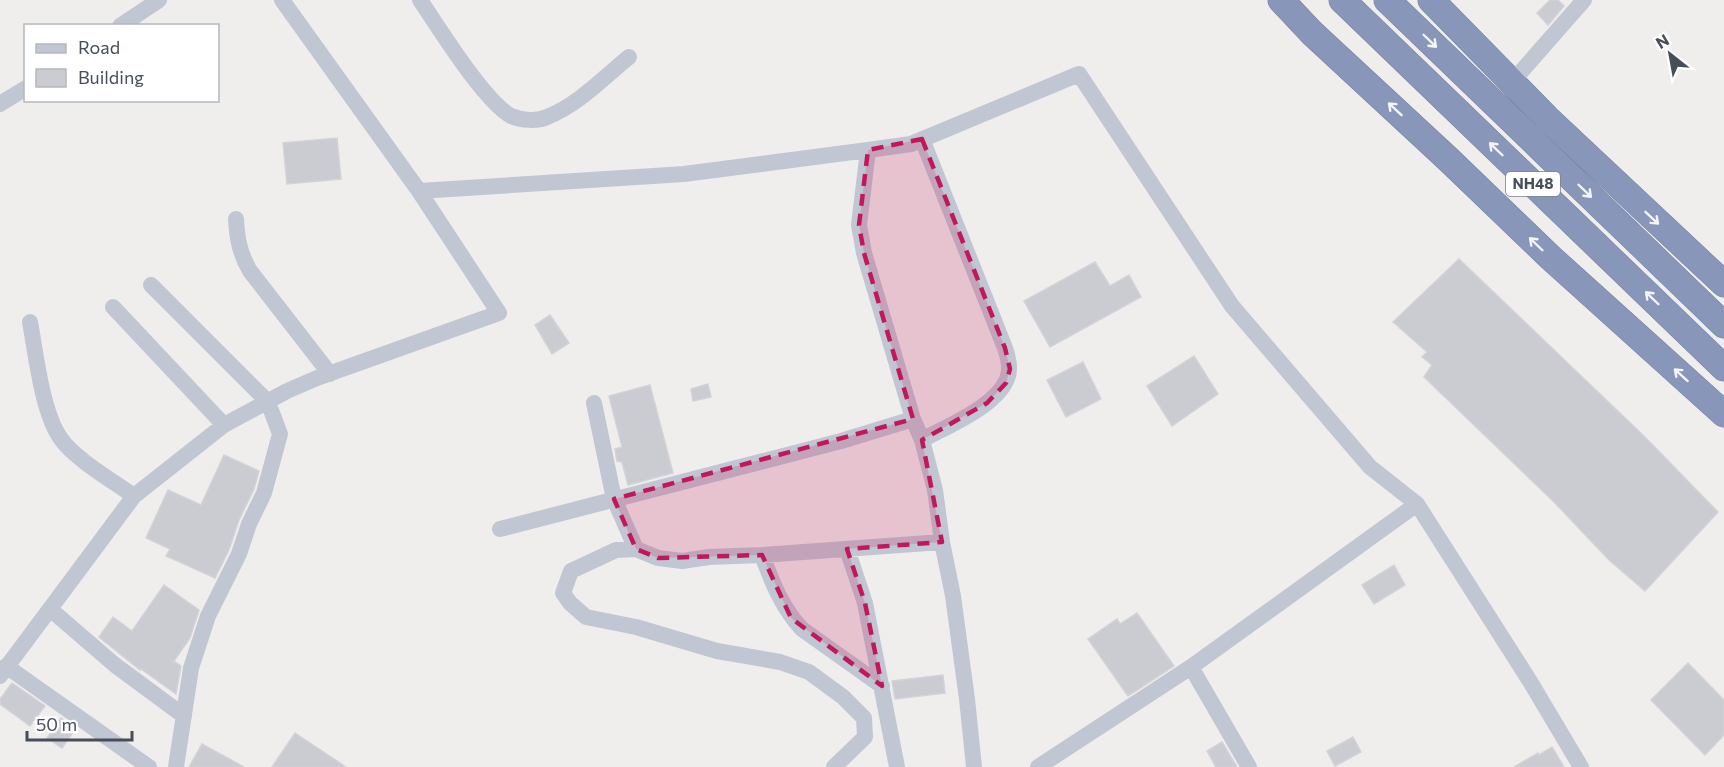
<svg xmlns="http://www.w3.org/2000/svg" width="1724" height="767" viewBox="0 0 1724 767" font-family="Commissioner,sans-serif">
<rect width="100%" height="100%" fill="#f0eeed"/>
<path fill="#cbcbd2" stroke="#d2d2d8" stroke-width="1.5" d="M1550 0H1558L1564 6 1548 25 1537 13Z
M337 138 341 179 287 184 283 143Z
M1459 259 1645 437 1718 512 1645 591 1609 560 1553 501 1424 377 1432 365 1422 357 1427 352 1393 322Z
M1095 262 1110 286 1129 275 1141 297 1050 347 1024 301Z
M550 315 569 343 552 354 535 325Z
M1194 356 1218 394 1172 426 1147 386Z
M1083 362 1101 399 1066 417 1047 380Z
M708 384 711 397 693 401 691 389Z
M650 385 673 473 628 485 622 462 617 461 615 449 622 447 609 396Z
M224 455 259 471 254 489 239 520 229 550 215 578 166 556 170 549 146 538 168 490 201 505Z
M1394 565 1405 585 1374 604 1362 585Z
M164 585 199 610 190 638 174 661 181 666 176 694 141 669 140 670 99 637 113 617 132 631Z
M1137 613 1174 666 1128 696 1088 639 1117 619 1120 624Z
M1688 663 1724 700V735L1705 755 1651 700Z
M943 675 945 693 895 699 892 681Z
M12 683 45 706 30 726 0 704V699Z
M61 718 76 728 62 748 47 738Z
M295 733 346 767H272Z
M1353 737 1361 752 1335 766 1327 751Z
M1222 742 1237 767H1216L1207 751Z
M202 744 244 767H189Z
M1552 747 1564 767H1514L1538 753 1539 755Z"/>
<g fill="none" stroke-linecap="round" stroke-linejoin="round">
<defs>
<path id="highway" d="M1281 0 1312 33 1448 159 1551 258 1724 414
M1342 0 1724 368
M1387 0 1724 325
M1431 0 1547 118 1724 284"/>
</defs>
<use href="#highway" stroke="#7382a5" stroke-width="27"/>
<path stroke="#c1c7d2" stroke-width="16" d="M282 0 419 191 684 174 868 150 859 225 864 253 913 419 922 440 935 490 942 542 953 596 967 699 974 767
M420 0C439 28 484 101 511 116 521 120 537 122 547 117 578 105 603 78 629 57
M120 26 159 0
M1512 82 1584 0
M0 104 26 88
M868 150 911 144 1079 74 1232 306 1370 467 1417 504 1531 683 1581 767
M236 219C237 239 240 254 250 271L330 374
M151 285 268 402 280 434 264 493 249 524 239 554 208 616 191 668 176 767
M113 307 224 425
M30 322C36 354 42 413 61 439 75 459 113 481 134 496
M594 403 614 499 636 549
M922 440C947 426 1011 401 1009 367 1009 361 1007 354 1005 348L922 139
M500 529 841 441 913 419
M847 549 865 603 897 767
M762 555C772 582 782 608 802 629L882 686
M50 609 115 665 184 716
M6 666 149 767
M1191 667 1249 767
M0 676 134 496 224 425 287 391 317 378 499 313 419 191
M834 767 865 737 864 718 843 697 809 672 780 662 717 651 636 627 586 617 570 603 563 593 571 571 616 550 636 549 658 558 682 561 709 557 762 555 942 542
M1038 767 1191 667 1417 504"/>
<use href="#highway" stroke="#8897b9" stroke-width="26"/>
</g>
<defs><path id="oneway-shaft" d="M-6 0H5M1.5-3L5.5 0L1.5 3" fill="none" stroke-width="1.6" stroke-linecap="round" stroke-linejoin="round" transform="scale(1.5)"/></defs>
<g stroke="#f3f5f8">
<use href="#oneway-shaft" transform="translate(1430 41) rotate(44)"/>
<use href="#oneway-shaft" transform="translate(1395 109) rotate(-137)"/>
<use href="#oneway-shaft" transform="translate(1496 149) rotate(-136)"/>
<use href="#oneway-shaft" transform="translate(1585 191) rotate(44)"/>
<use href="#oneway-shaft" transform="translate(1652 218) rotate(43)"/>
<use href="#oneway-shaft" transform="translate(1536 244) rotate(-136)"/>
<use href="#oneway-shaft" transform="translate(1652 298) rotate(-136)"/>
<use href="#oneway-shaft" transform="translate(1681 375) rotate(-138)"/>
</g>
<path fill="#c2185b" fill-opacity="0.2" stroke="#c2185b" stroke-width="4.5" stroke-dasharray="12 8" stroke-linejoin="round" d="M922 139 1005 348 1010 369 1006 383 987 403 922 440 942 542 847 549 865 603 882 686 791 618 762 555 658 558 636 549 614 499 913 419 864 253 859 225 868 150Z"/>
<g text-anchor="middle" stroke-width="5" stroke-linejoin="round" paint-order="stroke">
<rect fill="#fff" stroke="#7e828b" stroke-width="1.5" x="1506" y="172" width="54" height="24" rx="4.5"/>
<g font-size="15" font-weight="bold" fill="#474d59">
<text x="1533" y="189">NH48</text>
</g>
</g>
<rect x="24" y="24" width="195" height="78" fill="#ffffff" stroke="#b5b8bd" stroke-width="1.5"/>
<rect x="36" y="44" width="30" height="9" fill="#c1c7d2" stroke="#b5b8bd" stroke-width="1.5"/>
<text x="78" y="54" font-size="18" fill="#474d59">Road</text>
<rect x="36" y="69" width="30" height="18" fill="#cbcbd2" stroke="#b5b8bd" stroke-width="1.5"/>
<text x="78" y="84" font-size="18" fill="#474d59">Building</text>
<g transform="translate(1670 54) rotate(329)" stroke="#ffffff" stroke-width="4.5" paint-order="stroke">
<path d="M0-4.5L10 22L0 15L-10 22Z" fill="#474d59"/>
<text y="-9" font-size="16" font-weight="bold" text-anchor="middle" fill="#474d59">N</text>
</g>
<path d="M27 731v9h105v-9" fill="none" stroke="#474d59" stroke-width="3"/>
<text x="36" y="731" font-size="18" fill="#474d59" stroke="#ffffff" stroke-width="4.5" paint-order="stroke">50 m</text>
</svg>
